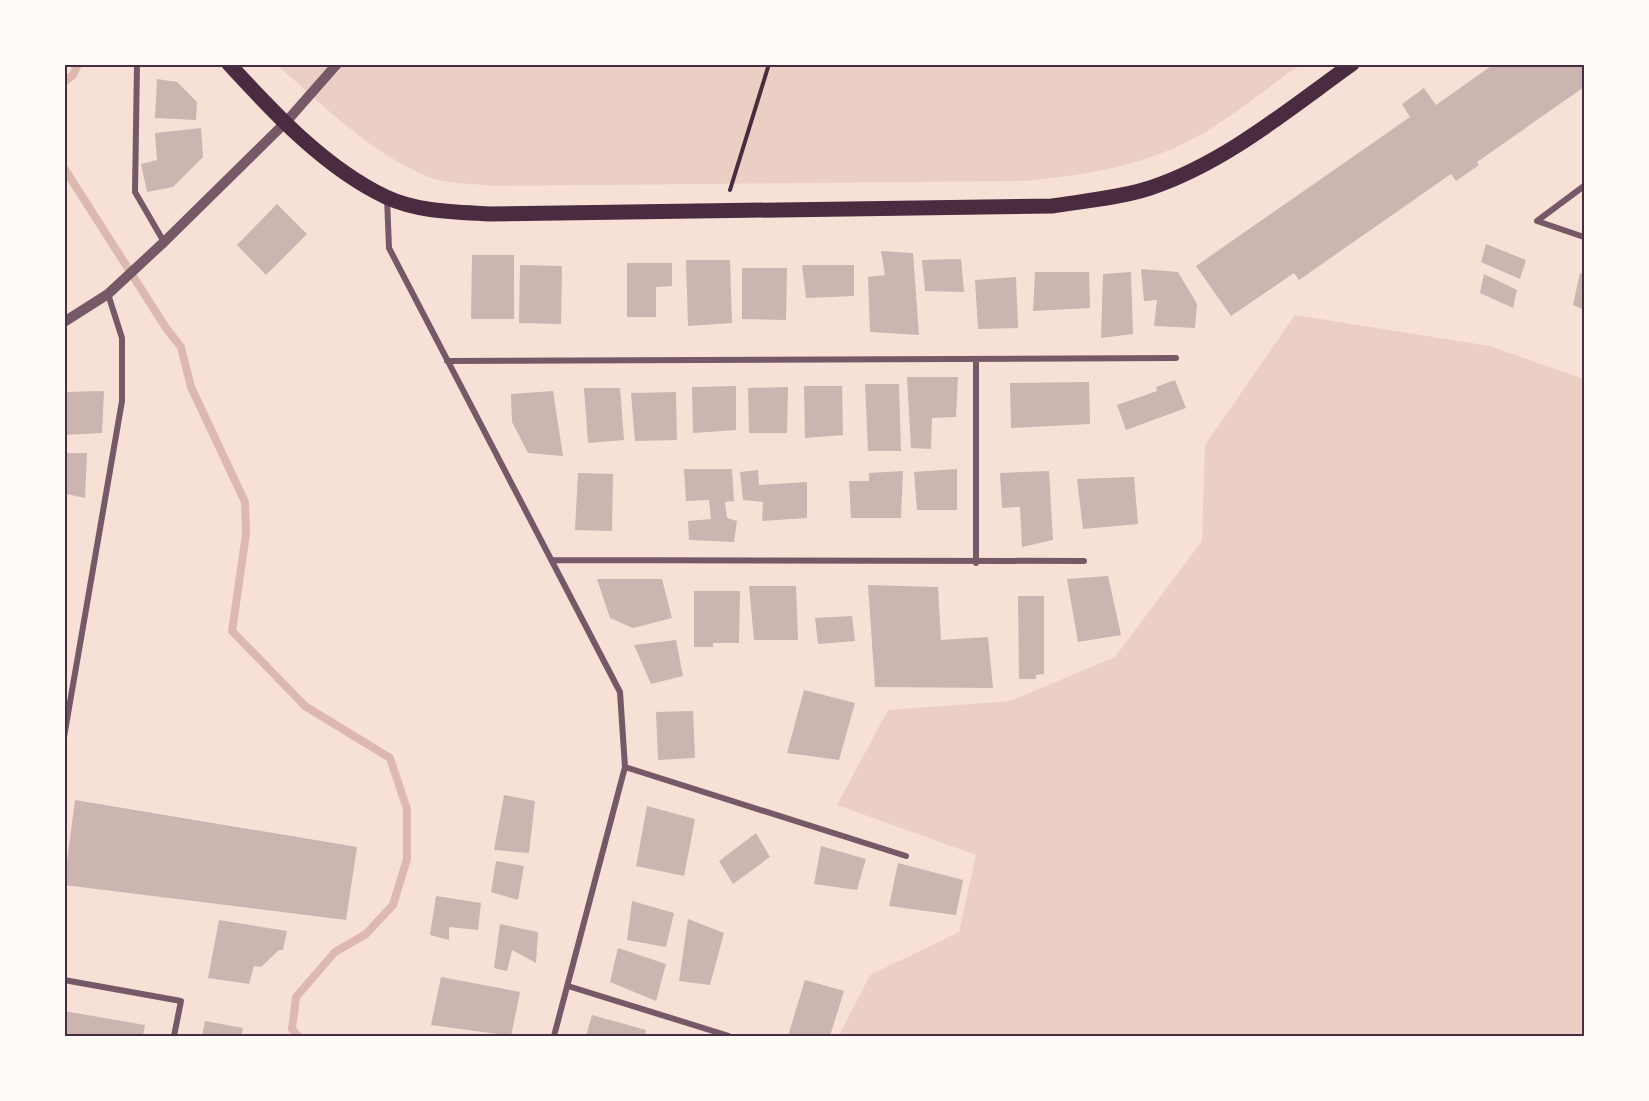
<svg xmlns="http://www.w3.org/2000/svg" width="1649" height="1101" viewBox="0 0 1649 1101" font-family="Merriweather,serif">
<rect width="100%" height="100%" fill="#f7e1d7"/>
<path fill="#ebcfc5" d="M277 65H1300C1268 87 1236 114 1202 134 1146 166 1087 175 1024 181L490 186C472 183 448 184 431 178 371 154 324 106 277 65Z
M1295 315 1490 346 1584 379V1036H839L870 975 959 932 976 855 837 805 888 710 1010 701 1115 657 1202 541 1205 445Z"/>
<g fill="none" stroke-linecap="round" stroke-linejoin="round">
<path stroke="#dcb8b0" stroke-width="8" d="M64 82 73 75 78 64
M64 168 166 328 181 347 191 387 245 502 246 534 232 631 305 706 390 758 407 809V859L393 905 366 934 335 952 296 997 292 1029 298 1036"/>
</g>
<path fill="#ccb4b1" d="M1494 64H1584V87L1477 162 1479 165 1456 181 1451 174 1299 280 1294 273 1231 316 1196 266 1410 117 1402 104 1424 88 1436 105Z
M157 79 177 82 197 102 196 120 155 118Z
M201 128 203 157 173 187 147 192 141 164 157 160 155 133Z
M277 204 307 234 266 275 237 245Z
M1486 244 1526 260 1520 279 1481 262Z
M881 251 913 253 919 335 870 332 868 277 885 275Z
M472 255H514V319H471Z
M961 259 964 292 925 291 922 260Z
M686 260H730L732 323 688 326Z
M627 263H672V286L656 287V317H627Z
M520 265 562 266 561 324 519 323Z
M802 265H854V296L806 298Z
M742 268H787L786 320 742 319Z
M1141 269 1178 272 1197 304 1195 328 1154 326 1157 300 1144 301Z
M1035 272H1089L1090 308 1033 311Z
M1131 272 1133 334 1101 338 1103 274Z
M1580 273 1584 275V310L1573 305Z
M1484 274 1517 290 1513 308 1480 293Z
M1016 277 1018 328 978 329 975 280Z
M907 377H958L956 417 932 418 931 449 911 448Z
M1175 380 1186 408 1126 430 1117 405 1157 391 1156 387Z
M1089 382 1090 424 1011 428 1010 383Z
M865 384H899L901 451H868Z
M736 386V430L693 433 692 387Z
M804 386H842L843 435 805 438Z
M788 387 787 433H749L748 388Z
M584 388H620L624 440 588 443Z
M104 391 102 433 64 435V392Z
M553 391 563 456 528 453 512 422 511 394Z
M676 392 677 440 635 441 631 393Z
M64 453H87L85 498 66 494Z
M684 469H732L734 501 725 502 727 518 737 521 734 542 689 540 688 521 711 519 709 500 686 501Z
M957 469V510H917L914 472Z
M758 470 759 485 807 482V518L762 521 763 502 743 500 740 472Z
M903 471 901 518H851L849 481H869V473Z
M1049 471 1053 540 1022 547 1020 507 1002 508 1000 473Z
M578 473 613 474 612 531 575 530Z
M1134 477 1138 524 1083 529 1077 479Z
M1108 576 1121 635 1078 642 1067 579Z
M597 579H662L672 618 633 628 610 618Z
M868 585 938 587 941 640 988 637 993 688 875 687Z
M749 586H796L798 640H754Z
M694 591H740L739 643H713V647H694Z
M1018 596H1044V674L1036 675V679H1019Z
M852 616 855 641 818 644 815 618Z
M676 640 683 676 651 684 634 645Z
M804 690 855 703 839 760 787 753Z
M693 711 695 758 658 760 656 712Z
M504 795 535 801 529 853 494 850Z
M75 800 357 847 346 920 64 885Z
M647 806 695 819 684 876 636 866Z
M756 833 770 857 733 884 719 861Z
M821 846 866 859 857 890 814 884Z
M496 861 524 866 518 900 491 892Z
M898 863 963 880 956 915 889 906Z
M436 896 481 903 478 930 449 927V940L430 935Z
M632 901 674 913 666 947 627 940Z
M688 919 724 933 710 985 679 981Z
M219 920 287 931 283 950H279L261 967 254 966 249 984 208 978Z
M500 924 538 932 536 963 512 950 507 971 494 968Z
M618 948 666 964 656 1001 610 982Z
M441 977 520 992 511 1036 431 1025Z
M805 980 844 991 830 1036H788Z
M64 1011 145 1025 143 1036H64Z
M592 1015 646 1030 645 1036H586Z
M205 1021 243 1028 241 1036H202Z"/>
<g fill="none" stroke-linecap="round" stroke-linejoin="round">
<path stroke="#4a2c40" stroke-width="4" d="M730 190 769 64"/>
<path stroke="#755966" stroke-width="6" d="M137 64 135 192 164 242
M1584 186 1537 221 1584 237
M387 198 389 248 620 692 625 767 554 1036
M976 360V563
M447 361 1176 358
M552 560 1084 561
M64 737 122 401V338L108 294
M625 767 906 856
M64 980 181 1001 174 1036
M568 986 729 1036"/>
<path stroke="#755966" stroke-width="10" d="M64 322 108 294 164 242 286 122 337 64"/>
<path stroke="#4a2c40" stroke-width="15" d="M229 64C274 113 325 168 386 197 418 212 455 212 490 214L1052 206C1084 201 1119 198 1150 188 1225 163 1289 109 1352 64"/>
</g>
<rect width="1649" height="1101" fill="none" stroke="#fffaf5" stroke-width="132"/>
<rect x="66" y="66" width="1517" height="969" fill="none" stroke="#4a2c40" stroke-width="2"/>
</svg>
